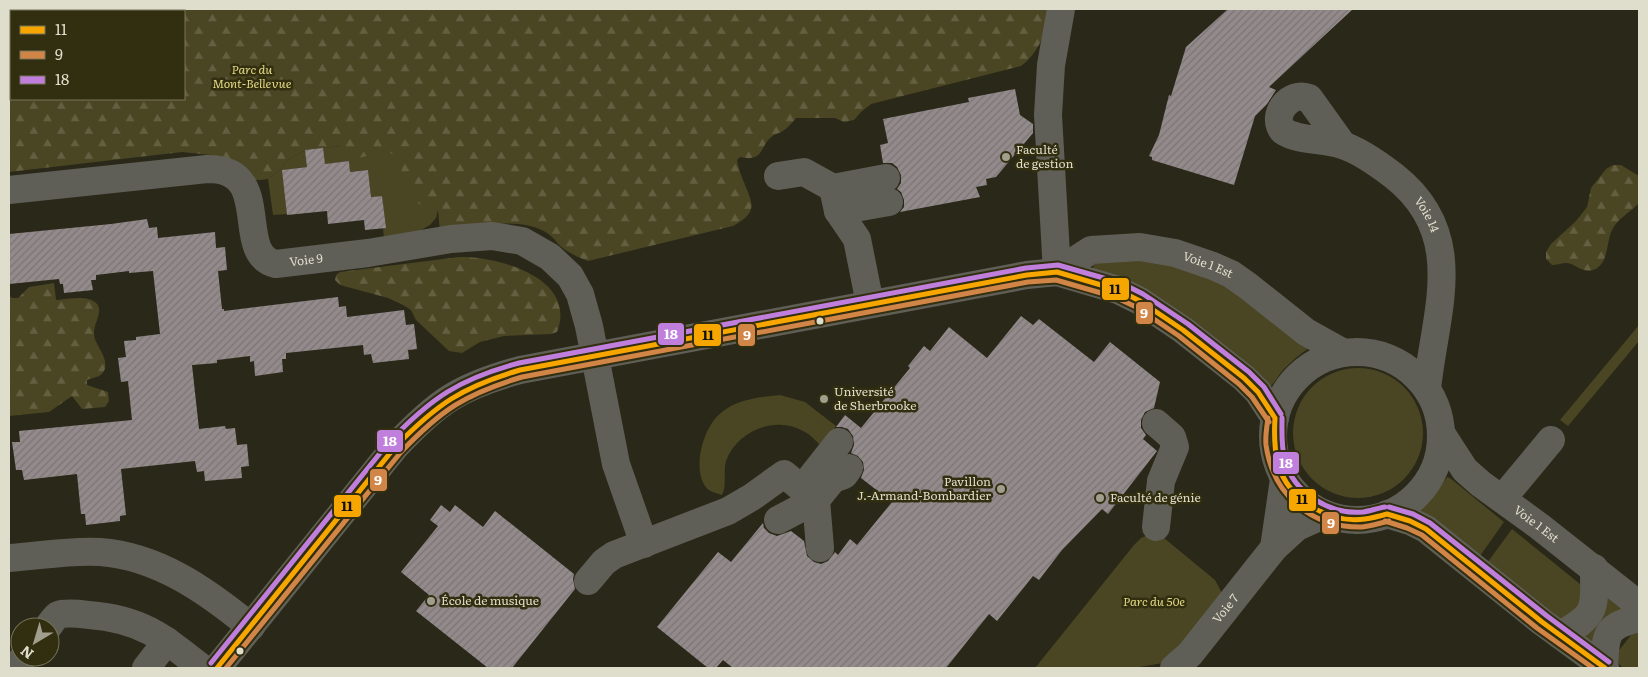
<svg xmlns="http://www.w3.org/2000/svg" width="1648" height="677" viewBox="0 0 1648 677" font-family="Literata,serif">
<defs>
<pattern id="forest-firs" width="22" height="20" patternUnits="userSpaceOnUse" patternTransform="scale(1.25)"><rect width="22" height="20" fill="#4a4522"/><path d="M5 1l3.5 6h-7zM16 11l3.5 6h-7z" fill="#645f41"/></pattern>
<pattern id="building-hatch" width="6" height="6" patternUnits="userSpaceOnUse" patternTransform="scale(1.25)"><rect width="6" height="6" fill="#938a8c"/><path d="M-1 1l2-2M0 6l6-6M5 7l2-2" fill="none" stroke="#7b7474"/></pattern>
</defs>
<rect width="100%" height="100%" fill="#2a2818"/>
<path fill="#4a4522" d="M431 136 438 210 436 218 430 225 412 235 384 238 383 228 385 227 382 196 371 197 368 170 350 172 349 161 283 170 287 214 273 215 268 179 283 167 285 162 305 150Z
M1136 254 1214 276 1309 348C1300 354 1292 361 1284 369 1278 375 1275 384 1268 388L1093 272 1094 260Z
M1639 325V341L1568 426 1560 420Z
M1293 433a65 65 0 1 1 130 0a65 65 0 1 1-130 0Z
M780 395 805 402 836 426 821 446C815 440 810 434 803 431 776 415 737 431 726 461 723 472 727 485 722 495 716 493 709 492 705 486 692 467 704 425 722 412 738 399 760 397 780 395Z
M1447 477 1450 478 1504 522 1480 556 1420 512V510L1435 494Z
M1512 529 1580 584 1584 589 1586 602 1562 619 1559 618 1487 563Z
M1150 534 1164 538 1215 580 1222 593 1216 605 1163 663 1134 668H1035L1134 545 1141 538Z
M1606 595 1626 610 1598 646 1585 639 1584 636Z
M1635 630 1639 632V668H1623L1613 658Z"/>
<path fill="url(#forest-firs)" fill-rule="evenodd" d="M9 9H1051C1047 30 1039 53 1021 66L871 104 861 112 854 120 844 122 835 118H796C792 123 787 129 781 132 780 133 775 134 774 135 759 144 766 163 740 157L737 160C738 166 740 173 743 180 752 203 760 211 733 226L588 261C581 259 570 253 564 249 558 245 554 237 547 233 519 215 471 227 440 233L438 210C418 207 405 197 402 176 401 171 402 165 400 160 398 155 393 153 388 153 377 150 365 158 354 159L350 158 342 146 305 150 285 162 283 167 268 179 261 180H254L228 159 211 155 182 152 9 172ZM11 11H184V99H11Z
M1613 165H1621L1639 176V203C1631 212 1618 218 1612 230 1606 242 1609 265 1593 270 1581 273 1576 264 1567 263 1562 263 1557 265 1552 265L1546 259V252L1551 244 1576 221 1587 207 1591 188 1606 169Z
M459 257C498 256 578 278 557 332L551 334 504 336 480 342 462 353 449 351 416 320 411 310 403 305 388 298 340 285 335 280 336 275 340 272Z
M54 283 56 300C67 299 86 295 95 302 105 310 94 322 94 332 93 344 108 355 105 368 103 378 93 377 87 380V385L108 392 109 401 105 407 82 409 72 396 49 412 9 416V295L12 298H18L29 287Z"/>
<path fill="url(#building-hatch)" d="M1228 9H1353L1269 87 1276 90 1267 104 1255 116 1234 185 1152 160V157L1149 156 1159 135 1169 95 1171 96 1186 47Z
M1015 89 1020 115 1033 124V133L996 177 986 179 987 185 976 187 980 197 900 212 904 207V200L901 192 897 189 901 183V175L897 167 892 163H883L880 145 888 143 883 119 969 102 968 98Z
M323 148 325 164 349 161 350 172 368 170 371 197 382 196 386 228 365 230 364 220 328 224 327 211 287 215 282 170 307 167 305 150Z
M147 219 149 228 157 227 158 238 215 232 216 248 225 247 227 270 218 271 222 309H224V311L338 297 339 307 346 306 347 317 404 310 406 325 414 324 417 349 408 350 409 359 373 363 371 354 364 355 363 345 286 353V359H282L283 372 255 376 254 361 250 362V356L217 360V363L192 365 199 429 225 426 226 429 235 428 237 445 247 444 249 466 241 467 242 478 205 481 204 471 197 472 195 461 121 469 126 515 120 516V521L86 525 85 514H81L77 474 24 480 22 470H16L12 442H20L19 431 132 420 128 381 121 382 118 358 126 357 124 341 136 340V337L160 334 153 271 129 273V271L96 275V280H91L93 290 64 293 63 284H60L59 279 9 284V234L111 224Z
M1021 316 1033 325 1039 319 1094 362 1110 342 1160 382 1154 408 1145 412 1141 420V428L1146 435 1143 439 1157 451 1108 514 1102 509 1062 550 1039 580 1033 576 997 621 989 614 946 668H733L723 660 716 668H708L657 627 718 552 731 562 763 523 764 528 769 533 777 536 791 531 804 541 807 556 814 562 821 564 828 561 835 552 838 555 850 539 857 545 892 502 861 478 864 470 863 462 858 456 851 453 854 445 853 436 848 429 842 427H836L845 415 861 428 910 368 908 366 924 346 930 351 949 327 987 358Z
M441 505 450 512 455 505 483 527 495 511 574 574 573 579 575 589 512 668H488L416 611 429 595 401 572 438 526 430 520Z"/>
<g fill="none" stroke-linecap="round" stroke-linejoin="round">
<g stroke="#605f57" stroke-width="28">
<path id="s1" d="M1342 144 1309 98C1290 90 1270 115 1283 131 1300 142 1324 138 1342 145 1358 150 1381 166 1394 176 1469 235 1435 311 1427 389"/>
<path d="M778 176 804 172 833 188"/>
<path id="s2" d="M9 190 207 169C276 168 232 254 276 264L368 253 451 239 492 236 522 241 550 257 570 276 580 294 589 326 616 464 644 544"/>
<path d="M838 211 889 202"/>
<path id="s3" d="M1057 272 1091 250 1140 247 1175 253 1213 266 1231 274 1248 286 1306 332 1342 352"/>
<path d="M1057 272 1048 115 1051 65 1061 9"/>
<path d="M870 304 857 239 838 211 833 188 886 178"/>
<circle cx="1357" cy="436" r="84"/>
<path d="M1156 423 1172 437 1175 447 1161 481 1156 527"/>
<path id="s4" d="M1443 436 1465 470 1481 484 1539 526 1639 605"/>
<path d="M802 489 839 442"/>
<path d="M1502 499 1551 440"/>
<path d="M1387 514 1410 521 1426 529 1542 622 1605 668"/>
<path d="M778 520 816 500 833 479 844 475 849 468"/>
<path d="M1274 548 1284 479"/>
<path d="M9 558C39 556 70 550 100 552 158 556 207 591 251 627"/>
<path d="M588 581 604 562 614 555 728 511 752 497 784 474 816 500 820 548"/>
<path d="M48 627C51 623 54 618 58 615 66 612 81 614 89 615 141 619 163 637 202 668"/>
<path d="M1560 635C1598 614 1594 610 1594 568"/>
<path d="M15 668 24 657"/>
<path d="M146 668 167 641"/>
<path d="M217 668 395 447C437 402 460 386 520 370L1027 275 1057 272 1118 290 1140 301 1183 330 1244 378 1258 392 1275 418"/>
<path id="s5" d="M1174 668 1190 654 1274 548 1297 527 1326 514"/>
<path d="M1604 668C1606 634 1604 627 1639 618"/>
</g>
<defs>
<path id="bus-1" d="M1275 418C1274 434 1274 448 1278 464 1288 499 1328 524 1365 519 1372 518 1380 516 1387 514
M1387 514 1410 521 1426 529 1542 622 1605 668
M217 668 395 447C437 404 462 387 520 370L1027 275 1057 272 1118 290 1140 301 1183 330 1244 378 1258 392 1275 418"/>
<path id="bus-2" d="M1268 418C1267 426 1265 436 1266 445 1273 495 1311 528 1362 527 1371 526 1380 523 1389 521
M1385 521 1407 528 1422 535 1537 628 1593 668
M226 668 401 452C441 410 465 394 522 377L1028 282 1056 280 1115 297 1136 307 1179 336 1239 384 1252 397 1269 422"/>
<path id="bus-3" d="M1282 418C1282 433 1281 446 1285 461 1294 493 1330 515 1363 512 1370 511 1378 508 1385 507
M1389 507 1413 514 1430 523 1547 616 1609 662
M211 663 389 442C431 398 459 379 519 363L1026 268 1058 265 1121 283 1143 294 1188 324 1249 372 1264 387 1281 414"/>
</defs>
<use href="#bus-1" stroke="#322e10" stroke-width="9"/>
<use href="#bus-2" stroke="#322e10" stroke-width="9"/>
<use href="#bus-3" stroke="#322e10" stroke-width="9"/>
<use href="#bus-1" stroke="#f7a600" stroke-width="5"/>
<use href="#bus-2" stroke="#d18546" stroke-width="5"/>
<use href="#bus-3" stroke="#c07fdc" stroke-width="5"/>
</g>
<g fill="#a09e8d" stroke="#322e10" stroke-width="2">
<circle cx="1006" cy="157" r="5"/>
<circle cx="824" cy="399" r="5"/>
<circle cx="1001" cy="489" r="5"/>
<circle cx="1100" cy="498" r="5"/>
<circle cx="431" cy="601" r="5"/>
</g>
<g fill="#dfddcc" stroke="#322e10" stroke-width="2">
<circle cx="820" cy="321" r="4.5"/>
<circle cx="240" cy="651" r="4.5"/>
</g>
<g text-anchor="middle" stroke-width="5" stroke-linejoin="round" paint-order="stroke">
<g font-size="12" font-style="italic" fill="#e2d783" stroke="#322e10">
<text x="252" y="74">Parc du<tspan x="252" dy="14">Mont-Bellevue</tspan></text>
<text x="1154" y="606">Parc du 50e</text>
</g>
<g font-size="12" fill="#dfddcc" stroke="#322e10" text-anchor="start">
<text x="1016" y="154">Faculté<tspan x="1016" dy="14">de gestion</tspan></text>
<text x="834" y="396">Université<tspan x="834" dy="14">de Sherbrooke</tspan></text>
<text x="991" y="486" text-anchor="end">Pavillon<tspan x="991" dy="14">J.-Armand-Bombardier</tspan></text>
<text x="1110" y="502">Faculté de génie</text>
<text x="441" y="605">École de musique</text>
</g>
<g font-size="12" fill="#dfddcc" stroke="#322e10">
<text dy="4" stroke="none"><textPath href="#s1" startOffset="285">Voie 14</textPath></text>
<text dy="4" stroke="none"><textPath href="#s2" startOffset="361">Voie 9</textPath></text>
<text dy="4" stroke="none"><textPath href="#s3" startOffset="160">Voie 1 Est</textPath></text>
<text dy="4" stroke="none"><textPath href="#s4" startOffset="130">Voie 1 Est</textPath></text>
<text dy="4" stroke="none"><textPath href="#s5" startOffset="79">Voie 7</textPath></text>
</g>
</g>
<g stroke="#322e10" stroke-width="2">
<rect x="1101" y="277" width="29" height="24" rx="5" fill="#f7a600"/>
<rect x="1135" y="301" width="19" height="24" rx="5" fill="#d18546"/>
<rect x="657" y="322" width="28" height="24" rx="5" fill="#c07fdc"/>
<rect x="737" y="323" width="19" height="24" rx="5" fill="#d18546"/>
<rect x="693" y="323" width="29" height="24" rx="5" fill="#f7a600"/>
<rect x="376" y="429" width="28" height="24" rx="5" fill="#c07fdc"/>
<rect x="1272" y="451" width="28" height="24" rx="5" fill="#c07fdc"/>
<rect x="369" y="468" width="19" height="24" rx="5" fill="#d18546"/>
<rect x="1288" y="488" width="29" height="24" rx="5" fill="#f7a600"/>
<rect x="333" y="494" width="29" height="24" rx="5" fill="#f7a600"/>
<rect x="1321" y="511" width="19" height="24" rx="5" fill="#d18546"/>
</g>
<g font-size="14" text-anchor="middle" font-weight="bold" fill="#fff">
<text x="1144" y="318">9</text>
<text x="671" y="339">18</text>
<text x="747" y="340">9</text>
<text x="390" y="446">18</text>
<text x="1286" y="468">18</text>
<text x="378" y="485">9</text>
<text x="1331" y="528">9</text>
</g>
<g font-size="14" text-anchor="middle" font-weight="bold" fill="#111">
<text x="1115" y="294">11</text>
<text x="708" y="340">11</text>
<text x="1302" y="504">11</text>
<text x="347" y="511">11</text>
</g>
<rect width="1648" height="677" fill="none" stroke="#dfddcc" stroke-width="20"/>
<rect x="10" y="10" width="175" height="90" fill="#322e10" stroke="#77745b"/>
<rect x="20" y="26" width="25" height="8" fill="#f7a600" stroke="#77745b"/>
<text x="55" y="35" font-size="15" fill="#dfddcc">11</text>
<rect x="20" y="51" width="25" height="8" fill="#d18546" stroke="#77745b"/>
<text x="55" y="60" font-size="15" fill="#dfddcc">9</text>
<rect x="20" y="76" width="25" height="8" fill="#c07fdc" stroke="#77745b"/>
<text x="55" y="85" font-size="15" fill="#dfddcc">18</text>
<g transform="translate(35 642) rotate(218)"><circle r="24" fill="#322e10" stroke="#77745b"/>
<path d="M0-4L9 19L0 12L-9 19Z" fill="#a09e8d"/>
<text y="-8" font-size="14" font-weight="bold" text-anchor="middle" fill="#dfddcc">N</text>
</g>
</svg>
